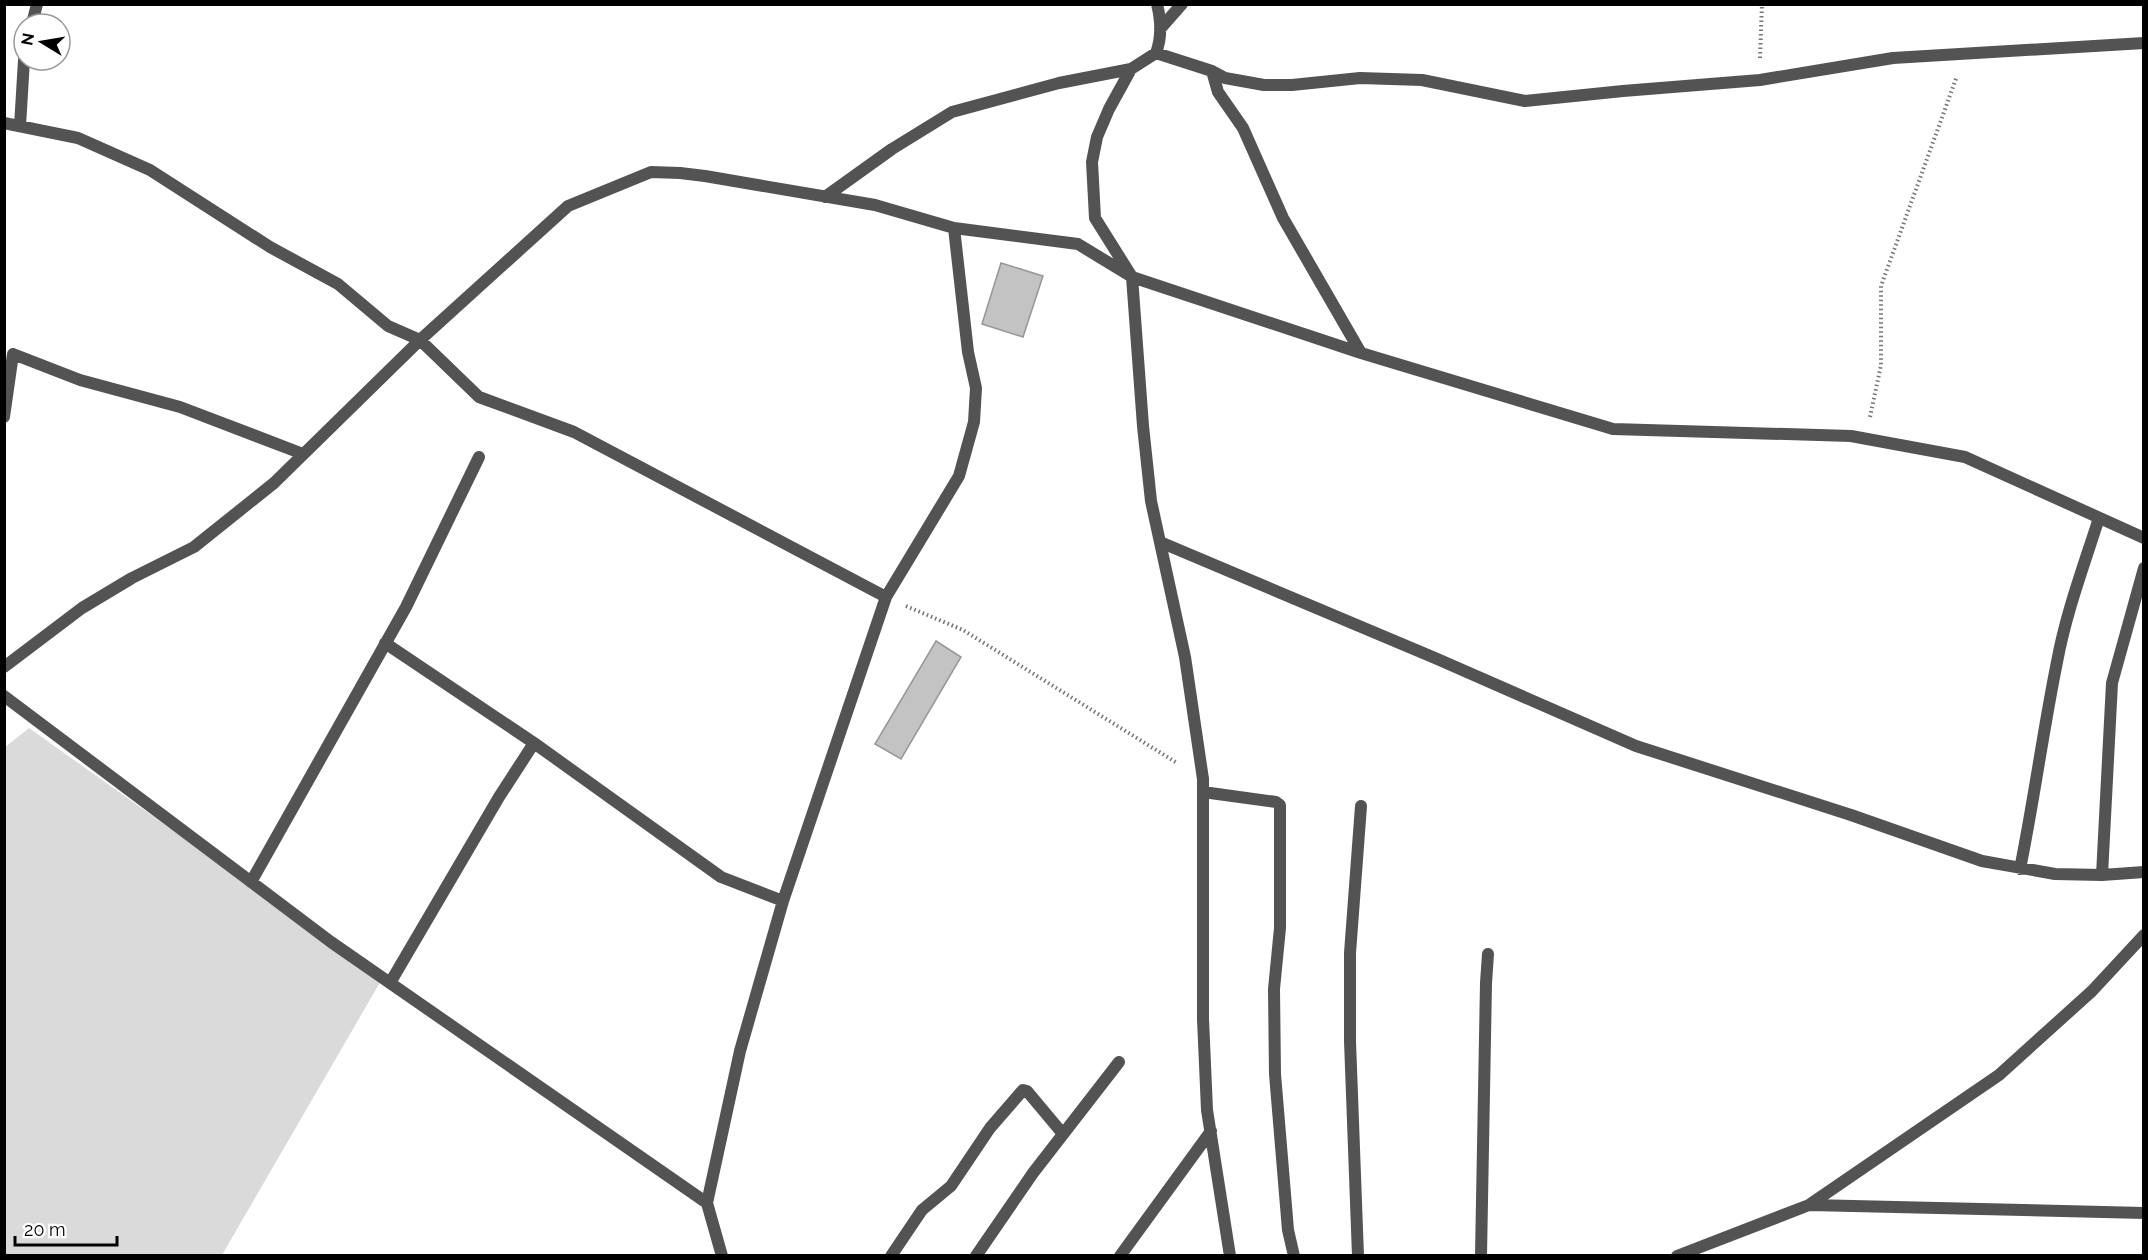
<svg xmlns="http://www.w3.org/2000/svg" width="2148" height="1260" viewBox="0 0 2148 1260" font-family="Raleway,sans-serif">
<rect width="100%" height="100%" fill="#fff"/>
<path fill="#dadada" d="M29 728 382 979 222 1255 5 1256 4 748Z"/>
<path fill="#c3c3c3" stroke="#979797" stroke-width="1.5" d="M1001 263 1043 276 1023 337 982 324Z
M936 641 961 657 901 759 875 744Z"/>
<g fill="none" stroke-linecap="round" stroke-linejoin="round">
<path stroke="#757575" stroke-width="4" stroke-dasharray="1.5 3" stroke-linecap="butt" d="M1760 58 1762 4
M1870 417 1881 365V286L1957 76
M906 606 963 630 1177 763"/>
<path stroke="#535353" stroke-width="12" d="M32 24 37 4
M1160 29 1182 4
M1156 53C1162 37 1161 20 1157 4
M1131 69 1109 109 1097 137 1092 162 1095 218 1132 277 1143 426 1151 501 1185 657 1203 779V1019L1207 1110 1230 1256
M1212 71 1218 92 1243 128 1283 218 1361 353
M4 123 78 138 150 170 270 247 338 284 388 326 420 340 479 397 574 432 886 597
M20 126 24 60
M825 197 892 149 952 112 1059 83 1131 69 1156 53 1212 71 1225 78 1264 85H1292L1360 78 1422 80 1525 101 1623 91 1760 80 1893 58 2144 43
M4 417 13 354 80 380 180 407 303 454
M1160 542 1435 658 1636 746 1851 815 1982 861 2055 874 2102 875 2144 872
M385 643 534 743 721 877 783 901
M4 667 82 608 132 578 194 547 274 483 420 340 568 206 651 172 680 173 705 176 875 205 954 228 1078 244 1132 277 1361 353 1613 429 1851 436 1965 457 2144 538
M4 696 331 942 707 1203
M1203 792 1276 802 1280 805V928L1274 989 1275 1074 1288 1230 1294 1256
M2020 869C2034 800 2043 731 2057 662 2066 613 2084 565 2099 518
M2102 875 2112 683 2144 568
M251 882 406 607 479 457
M390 983 499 797 534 743
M1810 1205 2144 1213
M722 1256 707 1203 740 1051 783 901 886 597 959 476 974 422 976 388 968 352 954 228
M891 1256 922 1210 951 1186 990 1128 1023 1090 1027 1091 1063 1134
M976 1256 1033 1173 1119 1062
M1120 1256 1211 1131
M1358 1256 1350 1041V953L1361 806
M1481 1256 1486 983 1488 954
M1677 1256 1809 1205 1999 1075 2092 991 2144 935"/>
</g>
<rect width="2148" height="1260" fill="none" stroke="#000000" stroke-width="12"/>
<g transform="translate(42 42) rotate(281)"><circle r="28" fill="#ffffff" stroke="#999999" stroke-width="1.5"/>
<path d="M0-4.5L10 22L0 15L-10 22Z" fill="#000000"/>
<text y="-9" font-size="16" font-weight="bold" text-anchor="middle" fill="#000000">N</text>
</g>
<path d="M15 1236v9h102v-9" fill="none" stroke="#000000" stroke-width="3"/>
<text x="24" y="1236" font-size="18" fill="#000000" stroke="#ffffff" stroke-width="4.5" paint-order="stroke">20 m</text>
</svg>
